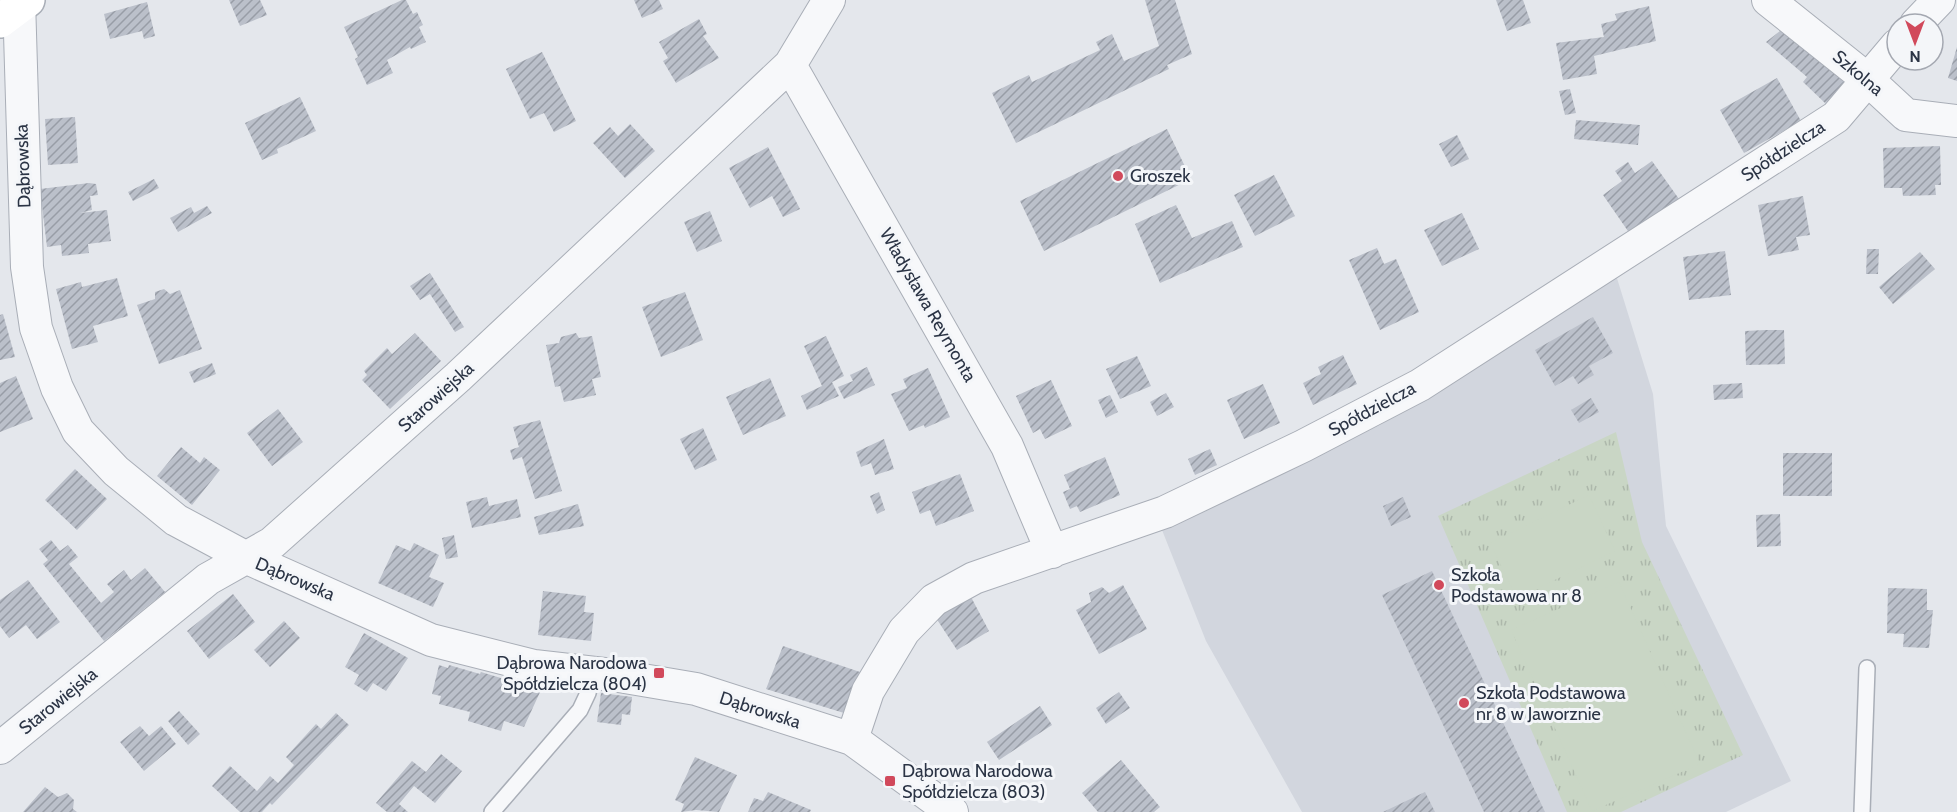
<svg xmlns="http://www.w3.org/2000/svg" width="1957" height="812" viewBox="0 0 1957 812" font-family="Cabin,sans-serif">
<defs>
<pattern id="grass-tufts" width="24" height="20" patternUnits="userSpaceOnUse" patternTransform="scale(1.5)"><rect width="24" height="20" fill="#c9d6c5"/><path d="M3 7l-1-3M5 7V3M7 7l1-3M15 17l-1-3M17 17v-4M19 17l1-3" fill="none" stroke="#adb8ab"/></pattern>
<pattern id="building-hatch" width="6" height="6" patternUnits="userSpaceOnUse" patternTransform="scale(1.5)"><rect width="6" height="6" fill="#bbc0ca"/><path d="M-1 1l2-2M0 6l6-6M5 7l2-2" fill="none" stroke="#989da6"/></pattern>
</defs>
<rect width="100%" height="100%" fill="#e4e7ec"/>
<path fill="#d2d6de" d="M1616 275 1653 394 1666 526 1791 781 1726 812H1302L1206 641 1162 530 1380 425Z"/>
<path fill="url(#grass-tufts)" d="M1616 432 1642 542 1743 755 1621 812H1567L1438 516Z"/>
<path fill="#c9d6c5" d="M1589 495 1615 551 1517 598 1490 543Z
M1619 582 1700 764 1592 811 1511 630Z"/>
<path fill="url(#building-hatch)" d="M229 0H260L267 15 240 26Z
M402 0H406L413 14 417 12 423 25 419 27 426 42 411 49 410 47 387 60 393 73 367 85 355 59 358 57 344 27Z
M634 0H659L663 9 642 18Z
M1145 0H1175L1192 54 1167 65 1169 69 1016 143 992 93 1029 75 1032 82 1100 50 1096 42 1112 34 1124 61 1159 46Z
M1496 0H1523L1531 23 1507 31Z
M147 2 155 36 144 39 142 31 110 39 104 14Z
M1649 6 1656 41 1594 56 1597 74 1563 80 1556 43 1604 37 1601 24 1617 20 1615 14Z
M699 19 707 34 703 36 719 58 676 83 663 61 668 58 659 42Z
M1785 27 1847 85 1825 103 1803 82 1807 77 1766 42Z
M1957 47V81L1948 78Z
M542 52 576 121 554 132 544 113 530 119 506 69Z
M1777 78 1801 121 1744 153 1720 110Z
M1570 89 1576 113 1565 115 1559 91Z
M300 97 316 131 277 149 278 153 262 160 245 123Z
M75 117 78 163 48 165 45 119Z
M1576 120 1640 125 1638 145 1574 139Z
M630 124 655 151 625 178 593 143 610 127 618 136Z
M1167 129 1191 179 1044 251 1020 201Z
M1457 135 1469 159 1451 167 1439 144Z
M1940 146 1941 185H1935L1936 195 1903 196 1902 188H1884L1883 148Z
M768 147 800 209 783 217 772 196 750 208 729 168Z
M1652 161 1679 199 1630 234 1603 195 1622 181 1615 171 1628 162 1635 173Z
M1274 175 1295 216 1255 236 1234 195Z
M154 179 159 188 133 201 128 192Z
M89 183 96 184 98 195 90 196 92 210 80 213 107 210 111 241 88 244 89 253 62 256 61 245 47 247 40 189Z
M1803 196 1810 235 1796 237 1799 250 1768 256 1758 205Z
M1176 205 1192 238 1232 221 1243 247 1160 283 1135 224Z
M207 206 212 213 178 232 170 218 191 207 194 213Z
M710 211 722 241 697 252 684 222Z
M1462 213 1479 249 1442 266 1424 230Z
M1377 248 1384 264 1396 259 1419 312 1380 330 1349 260Z
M1867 249H1879L1878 274H1866Z
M1725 251 1731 295 1689 300 1683 257Z
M1920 252 1935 269 1893 304 1879 287Z
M430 273 464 327 455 332 430 294 420 300 410 286Z
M117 278 128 316 93 326 98 342 72 349 56 289 81 282 82 287Z
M164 289 170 294 180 290 202 349 159 364 137 305 155 299V292Z
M685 292 703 340 661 357 642 307Z
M3 314 15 357 0 360V315Z
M1593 317 1613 353 1589 366 1594 375 1578 384 1573 376 1555 386 1535 350Z
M1765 330H1784L1785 364 1746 365 1745 331Z
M415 333 441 361 390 409 362 380 367 375 364 371 387 348 392 354Z
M576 333 579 338 592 336 601 377 592 379 596 395 564 402 560 386 555 387 546 345 559 343 561 337Z
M826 336 844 376 832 382 839 396 807 410 801 396 822 386 804 346Z
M1343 355 1357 384 1313 405 1303 383 1321 374 1318 367Z
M1137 356 1151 386 1120 399 1106 369Z
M212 363 216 374 194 383 189 372Z
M867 367 875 385 844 399 838 387 853 381 850 375Z
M928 368 950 417 925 428 924 425 909 431 891 394 907 388 903 379Z
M16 376 33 419 0 432V383Z
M770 378 786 416 743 435 726 397Z
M1051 380 1072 426 1045 439 1040 429 1033 433 1016 396Z
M1742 383 1743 398 1714 400 1713 385Z
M1263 384 1280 423 1244 439 1227 400Z
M1166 393 1174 407 1157 416 1150 402Z
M1110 395 1118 412 1106 418 1098 400Z
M1591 398 1599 412 1579 423 1571 410Z
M278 409 303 442 272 466 247 433Z
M540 420 562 491 535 499 522 457 513 460 510 450 519 447 513 427Z
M703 428 717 460 695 470 680 439Z
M884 439 894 469 875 475 871 463 861 467 856 452Z
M181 447 200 463 204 457 220 470 192 505 157 476Z
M1210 449 1217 465 1195 475 1188 459Z
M1783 453H1832V496H1783Z
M1105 457 1120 495 1080 512 1077 506 1070 509 1063 492 1070 489 1064 475Z
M75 469 107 499 77 530 45 500Z
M960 474 974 511 936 526 930 510 920 514 912 492Z
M879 492 885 510 877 514 870 496Z
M487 497 489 506 517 499 521 517 472 528 466 502Z
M1403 497 1411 517 1391 526 1383 506Z
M578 504 584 526 539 535 534 517Z
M1780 514 1781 546 1757 547 1756 515Z
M454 535 458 557 446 559 442 538Z
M51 540 60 551 68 545 78 557 69 564 101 603 114 592 107 584 124 570 131 580 145 568 165 592 104 641 43 564 48 560 39 549Z
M414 543 439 555 429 577 444 583 433 607 378 583 396 545 410 551Z
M1432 571 1545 812H1484L1382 595Z
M28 580 60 622 37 639 26 625 9 638 0 626V600Z
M1123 585 1147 629 1099 654 1076 610 1091 602 1089 593 1102 587 1109 593Z
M1888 588 1927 589V610H1933L1929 648 1903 647 1904 634 1887 633Z
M543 591 586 596 584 612 594 613 591 641 538 635Z
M233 594 255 622 209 659 187 631Z
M971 597 989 631 957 650 936 618Z
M284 621 300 638 270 667 254 650Z
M364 633 408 658 386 691 373 683 367 692 354 684 359 675 345 667Z
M783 646 860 672 844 713 766 689Z
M439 665 448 668 449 665 480 674 481 672 541 690 524 727 504 721 501 731 468 721 470 712 439 704 441 696 432 694Z
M1119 692 1130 708 1106 724 1096 708Z
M601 693 632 697 630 715 622 714 621 725 597 722Z
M1040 706 1052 725 999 760 987 742Z
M179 711 200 734 188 745 168 721Z
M336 713 349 725 272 805 270 803 262 812H240L212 786 230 766 257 791 270 776 278 783 294 765 286 757 316 724 321 729Z
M140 726 149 736 161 726 176 744 144 771 120 742Z
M441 754 462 771 435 803 414 786 399 804 408 812H387L376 803 412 761 426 772Z
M695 757 737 775 719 812 696 810 681 812 684 804 675 800Z
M1121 760 1160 807 1154 812H1098L1082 793Z
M45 787 58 797 67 793 74 800 73 809 77 812H23Z
M768 792 811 810 810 812H748L754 798 763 801Z
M1425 792 1435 812H1383Z"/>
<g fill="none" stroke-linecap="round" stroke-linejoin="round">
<defs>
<path id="lane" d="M492 812 580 710 588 693 593 673
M1862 812 1867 668"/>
<path id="street" d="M19 0 27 267 36 328 57 388 78 431 116 471 176 520 245 557 431 640 534 666 613 675 696 689 852 739 952 812
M1768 0 1867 79 1906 115 1957 121
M1916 24 1939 0
M790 65 1007 446 1052 552
M852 739 868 691 904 631 934 600 974 578 1165 512 1303 446 1420 385 1836 117 1897 45
M0 748 208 579 272 543 458 377 790 65 829 0"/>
<path id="secondary" d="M0 21 28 0"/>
</defs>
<use href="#lane" stroke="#a9aeb7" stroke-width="18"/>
<use href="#street" stroke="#a9aeb7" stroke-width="34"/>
<use href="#secondary" stroke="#a9aeb7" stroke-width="36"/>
<use href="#lane" stroke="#f7f8fa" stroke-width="15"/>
<use href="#street" stroke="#f7f8fa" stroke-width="32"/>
<use href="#secondary" stroke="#fff" stroke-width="33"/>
</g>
<g fill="#d1495b" stroke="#f4f6f9" stroke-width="2">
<circle cx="1118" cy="176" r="6"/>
<circle cx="1439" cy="585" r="6"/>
<rect x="653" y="667" width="12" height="12" rx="3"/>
<circle cx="1464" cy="703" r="6"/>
<rect x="884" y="775" width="12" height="12" rx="3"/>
</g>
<g text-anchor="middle" stroke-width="6" stroke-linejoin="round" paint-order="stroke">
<g font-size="18" fill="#2b3445" stroke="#f4f6f9">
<text transform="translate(1858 73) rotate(40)" y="6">Szkolna</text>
<text transform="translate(1783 151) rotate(-33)" y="6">Spółdzielcza</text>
<text transform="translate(23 166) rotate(-92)" y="6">Dąbrowska</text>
<text transform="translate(928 305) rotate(60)" y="6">Władysława Reymonta</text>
<text transform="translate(436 397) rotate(-42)" y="6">Starowiejska</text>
<text transform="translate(1372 409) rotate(-28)" y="6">Spółdzielcza</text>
<text transform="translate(295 579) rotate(23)" y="6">Dąbrowska</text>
<text transform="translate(58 701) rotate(-39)" y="6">Starowiejska</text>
<text transform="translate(760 710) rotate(18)" y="6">Dąbrowska</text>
</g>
<g font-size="18" fill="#2b3445" stroke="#f4f6f9" text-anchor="start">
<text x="1130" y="182">Groszek</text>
<text x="1451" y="581">Szkoła<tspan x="1451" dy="21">Podstawowa nr 8</tspan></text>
<text x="647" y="669" text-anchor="end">Dąbrowa Narodowa<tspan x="647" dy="21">Spółdzielcza (804)</tspan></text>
<text x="1476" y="699">Szkoła Podstawowa<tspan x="1476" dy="21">nr 8 w Jaworznie</tspan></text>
<text x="902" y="777">Dąbrowa Narodowa<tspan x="902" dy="21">Spółdzielcza (803)</tspan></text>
</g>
</g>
<g transform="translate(1915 42) rotate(180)"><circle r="28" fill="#f4f6f9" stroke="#a4a8b1" stroke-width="1.5"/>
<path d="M0-4.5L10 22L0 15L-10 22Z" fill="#d1495b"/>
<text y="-9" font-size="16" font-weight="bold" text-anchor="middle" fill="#2b3445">N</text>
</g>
</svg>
